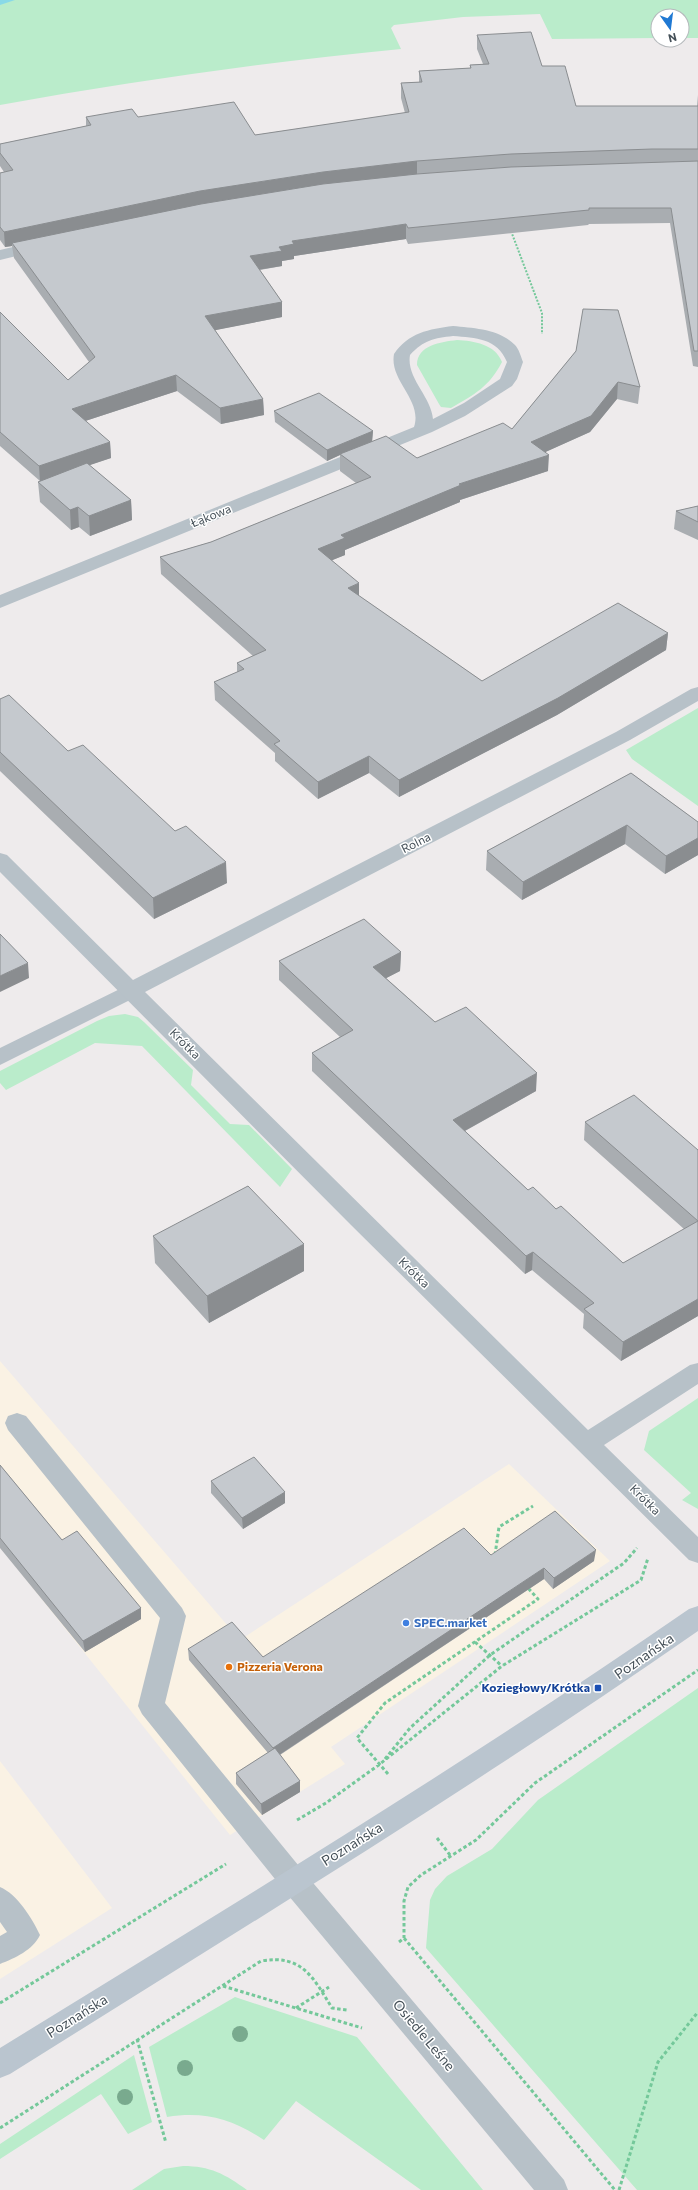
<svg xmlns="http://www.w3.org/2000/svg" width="698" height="2190" viewBox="0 0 698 2190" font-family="Commissioner,sans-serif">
<rect width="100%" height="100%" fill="#eeebec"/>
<path fill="#faf2e4" d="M0 1361 240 1640 509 1464 610 1561 331 1747 345 1764 230 1835 0 1547Z
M0 1761 112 1908 0 1979Z"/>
<path fill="#baeccb" d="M0 0H698V38H682V16H658V38L552 39 540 14 463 17 394 25 391 28 401 49C266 62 133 81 0 105Z
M457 340C474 341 495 344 502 362 489 387 475 394 451 408L441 407 439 404 417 365C417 345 441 342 457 340Z
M698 708V806L632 759 626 750Z
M125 1014 138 1017 144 1022 193 1070 191 1085 230 1124 249 1125 292 1169 280 1187 142 1046 95 1043 6 1090 0 1083V1071L97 1021 109 1016Z
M698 1398V1509L682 1500 691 1493 644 1450 649 1431Z
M698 1688V2190H637L426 1948 430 1900 435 1889 447 1876 492 1849 538 1800Z
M235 1997 357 2037 483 2190H421L296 2101 264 2140C232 2119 205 2111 167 2117L149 2047Z
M134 2055 152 2122 128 2134 101 2094 0 2159V2144Z
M183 2166C210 2166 225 2174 247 2190H132L164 2169Z"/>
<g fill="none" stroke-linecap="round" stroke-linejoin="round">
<path fill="#89d9e7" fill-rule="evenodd" d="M0 0H15L0 5Z"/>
<path stroke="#74c89a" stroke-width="2" stroke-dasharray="2 1.5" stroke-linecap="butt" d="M511 231 542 313V334"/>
<path stroke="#74c89a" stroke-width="3" stroke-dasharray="3.5 2.5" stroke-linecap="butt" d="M495 1555 499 1527 533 1506
M475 1642 502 1666
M385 1759 410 1728 490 1655 624 1563 637 1548
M388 1774 357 1738 385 1703 538 1599 527 1587
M297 1820 326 1803 380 1764 502 1666 641 1580 648 1558
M437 1838 450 1855
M404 1938 615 2190
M399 1942 404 1938V1901L408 1887 421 1875 476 1840 535 1783 698 1670
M223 1986 362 2028
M0 2003 226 1864
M296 2008 329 1987
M137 2039 166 2143
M0 2128 261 1961C302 1954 313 1977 332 2008L347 2010
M619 2190 658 2062 698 2012"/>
<path fill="#b7c1c8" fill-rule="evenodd" d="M132 983 140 985 143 990 140 995 0 1065V1048Z
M17 1413 26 1416 182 1608 186 1616 165 1703 303 1871 307 1880 303 1889 293 1892 283 1889 142 1714 138 1706 160 1618 8 1430 5 1423 8 1416Z
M0 1887C17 1894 32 1918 40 1935 33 1950 15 1958 0 1964V1936L7 1932 0 1922Z"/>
<path fill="#b7c1c8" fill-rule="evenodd" d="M43 240 49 242 51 245 49 248 0 260V250Z
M453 326C474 328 499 329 515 345 519 349 521 357 523 362L517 379 512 386 465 416 432 432 0 608V595L414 427C423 400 389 381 394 354 408 333 429 329 453 326ZM453 336C476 338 497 338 507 362L500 379 464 403 433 419C431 396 406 378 410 355 424 340 434 338 453 336Z
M698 687V701L630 740 145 992 588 1430 690 1365 698 1363V1384L604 1445 698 1537V1563L689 1560 351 1225 0 872V853L7 855 133 980 616 732 691 689Z
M293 1868 303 1871 564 2180 568 2190H534L283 1889 279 1880 283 1871Z"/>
<path fill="#bac5cf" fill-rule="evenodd" d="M698 1606V1631C474 1787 241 1929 10 2074L0 2078V2048C232 1905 465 1764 689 1609Z"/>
</g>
<g fill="#79aa8e">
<circle cx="240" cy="2034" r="8"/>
<circle cx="185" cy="2068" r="8"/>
<circle cx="125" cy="2097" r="8"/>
</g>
<path fill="#a9adb1" d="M477 35 542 66 576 106H697L698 95V367L693 366 670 223 589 224 588 225 408 244 406 239 294 256V259L282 261V266L260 270 282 302V317L215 330 263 399 264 415 221 424 177 391 85 421 110 442 111 458 89 465 131 500 132 520 90 536 79 527 71 530 40 502 38 482 40 481 0 446V312L68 380 89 362 14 258 12 246 5 247 0 240V173L4 172 0 166V144L86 126V117H138L255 135 405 113 401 98V83L419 82V71L470 68V65L483 64 477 49Z
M576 351 640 387 638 404 617 399 590 432 545 452 548 471 460 500V502L345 550V555L332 560 359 596 482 681 668 633 666 650 557 715 399 797 369 773 318 799 275 761V753L215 700 214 682 237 672V663L253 656 161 574 160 557 211 542 356 483 340 471V455L327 461 275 422 274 411 373 431 372 441 417 458 512 429Z
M698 506V540L674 529 676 511Z
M0 699 68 751 227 883 154 919 0 771Z
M631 773 698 822V855L665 874 625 844 522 900 486 870 487 851Z
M401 952 400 971 386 978 435 1022 536 1091 465 1131 528 1190 556 1209 623 1263 684 1229 584 1140 585 1122 698 1150V1316L621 1361 583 1328 584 1314 532 1270 525 1274 312 1071V1053L340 1037 279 980V961Z
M153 1236 304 1271 209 1323 155 1263Z
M0 1465 62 1540 141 1608V1619L85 1652 0 1548Z
M211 1481 285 1492V1503L243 1529 211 1493Z
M491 1555 594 1561 553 1589 544 1579 280 1755 300 1781V1792L262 1815 236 1784V1773L268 1753 189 1660 188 1649 263 1657Z"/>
<path fill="#8a8d90" d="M417 161V176L12 243V246L5 247 4 232 200 191 323 172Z
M406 224V239L294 256V259L282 261V266L251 271 250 256 279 247 292 241Z
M282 302V317L206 332 205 316Z
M176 375 177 391 73 425 72 409Z
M618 382 617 399 590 432 530 459 531 442Z
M263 399 264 415 221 424 220 408Z
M373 431 372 442 340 454V455L327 461V450Z
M110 442 111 458 40 482 39 466Z
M549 455 548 471 460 500V502L345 550V555L318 566V549L341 535 459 484Z
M131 500 132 520 90 536 89 516Z
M78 507 79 527 71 530 70 510Z
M359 583V600L348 588Z
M668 633 666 650 557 715 399 797V780Z
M369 756V773L318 799V782Z
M627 825 625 844 522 900 523 882Z
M698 838V855L665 874 666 856Z
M226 862 227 883 154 919 153 898Z
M401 952 400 971 373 985V967Z
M28 963 29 978 0 992V976Z
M537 1073 536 1091 452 1138 453 1120Z
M304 1244V1271L209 1323 207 1296Z
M533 1252 532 1270 525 1274 526 1256Z
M698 1299V1316L621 1361 623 1342Z
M285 1492V1503L243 1529 242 1518Z
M596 1550 594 1561 553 1589 554 1578Z
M544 1568V1579L273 1759V1748Z
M141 1608V1619L85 1652 83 1641Z
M300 1781V1792L262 1815 261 1804Z"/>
<path fill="#c5c9ce" stroke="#8a8d90" d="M531 32 542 66H565L576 106H698V149H652L511 154 417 161 323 172 200 191 4 232 0 227V173L13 170 0 153V144L91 125 86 117 132 109 138 117 234 102 255 135 409 112 401 83 422 82 419 71 471 68 470 65 489 64 477 35Z
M698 161V351H694L671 208H589V210L408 228 406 224 292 241 294 244 279 247 282 251 250 256 282 302 205 316 263 399 220 408 176 375 72 409 110 442 39 466 0 432V312L68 380 95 357 12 243 201 204 323 184 417 174 511 167Z
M583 309 618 310 640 387 618 382 591 416 531 442 549 455 459 484 461 485 341 535 345 538 318 549 359 583 348 588 482 681 618 603 668 633 558 698 399 780 369 756 318 782 274 744 280 741 214 682 244 669 237 663 266 650 160 557 211 542 371 477 340 454 386 436 417 458 503 423 512 429 576 351Z
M319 393 373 431 327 450 274 411Z
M87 463 131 500 89 516 78 507 70 510 38 482Z
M698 506V522L676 511Z
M9 695 68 751 83 745 175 831 186 826 226 862 153 898 0 752V699Z
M631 773 698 822V838L666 856 627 825 523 882 487 851Z
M364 919 401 952 373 967 435 1022 466 1007 537 1073 453 1120 528 1190 533 1187 556 1209 561 1206 623 1263 698 1221 585 1122 634 1095 698 1150V1299L623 1342 584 1309 594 1303 533 1252 526 1256 312 1053 353 1030 279 961Z
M0 934 28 963 0 976Z
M248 1186 304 1244 207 1296 153 1236Z
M254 1457 285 1492 242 1518 211 1481Z
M0 1465 62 1540 77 1531 141 1608 83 1641 0 1538Z
M555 1511 596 1550 554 1578 544 1568 273 1748 188 1649 232 1622 263 1657 464 1528 491 1555Z
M275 1748 300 1781 261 1804 236 1773Z"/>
<circle fill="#3f7fe0" stroke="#fff" stroke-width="1.5" cx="406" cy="1623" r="4"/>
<circle fill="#e8710a" stroke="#fff" stroke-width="1.5" cx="229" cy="1667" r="4"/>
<rect fill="#1a4fb4" stroke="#fff" stroke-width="1.5" x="594" y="1684" width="8" height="8" rx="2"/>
<g text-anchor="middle" stroke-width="3" stroke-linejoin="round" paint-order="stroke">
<g font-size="12" fill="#455058" stroke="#fff">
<text transform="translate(211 516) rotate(-22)" y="4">Łąkowa</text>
<text transform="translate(416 843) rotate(-27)" y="4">Rolna</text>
<text transform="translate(185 1044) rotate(45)" y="4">Krótka</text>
<text transform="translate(414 1273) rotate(44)" y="4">Krótka</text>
<text transform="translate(645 1500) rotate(45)" y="4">Krótka</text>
</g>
<g font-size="12" font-weight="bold" fill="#366cbe" stroke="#fff" text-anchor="start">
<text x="414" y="1627">SPEC.market</text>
</g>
<g font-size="12" font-weight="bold" fill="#c56008" stroke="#fff" text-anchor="start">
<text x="237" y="1671">Pizzeria Verona</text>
</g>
<g font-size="12" font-weight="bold" fill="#164399" stroke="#fff" text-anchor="end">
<text x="590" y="1692">Koziegłowy/Krótka</text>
</g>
<g font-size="14" fill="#455058" stroke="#fff">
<text transform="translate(644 1656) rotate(-35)" y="5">Poznańska</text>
<text transform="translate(352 1844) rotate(-32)" y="5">Poznańska</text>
<text transform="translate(77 2016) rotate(-32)" y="5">Poznańska</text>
<text transform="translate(424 2035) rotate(50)" y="5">Osiedle Leśne</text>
</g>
</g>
<g transform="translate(670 28) rotate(166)"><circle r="19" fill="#ffffff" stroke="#b5b9bc"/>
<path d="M0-3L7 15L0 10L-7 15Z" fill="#2079d3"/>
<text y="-6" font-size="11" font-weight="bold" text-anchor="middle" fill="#455058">N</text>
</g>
</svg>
